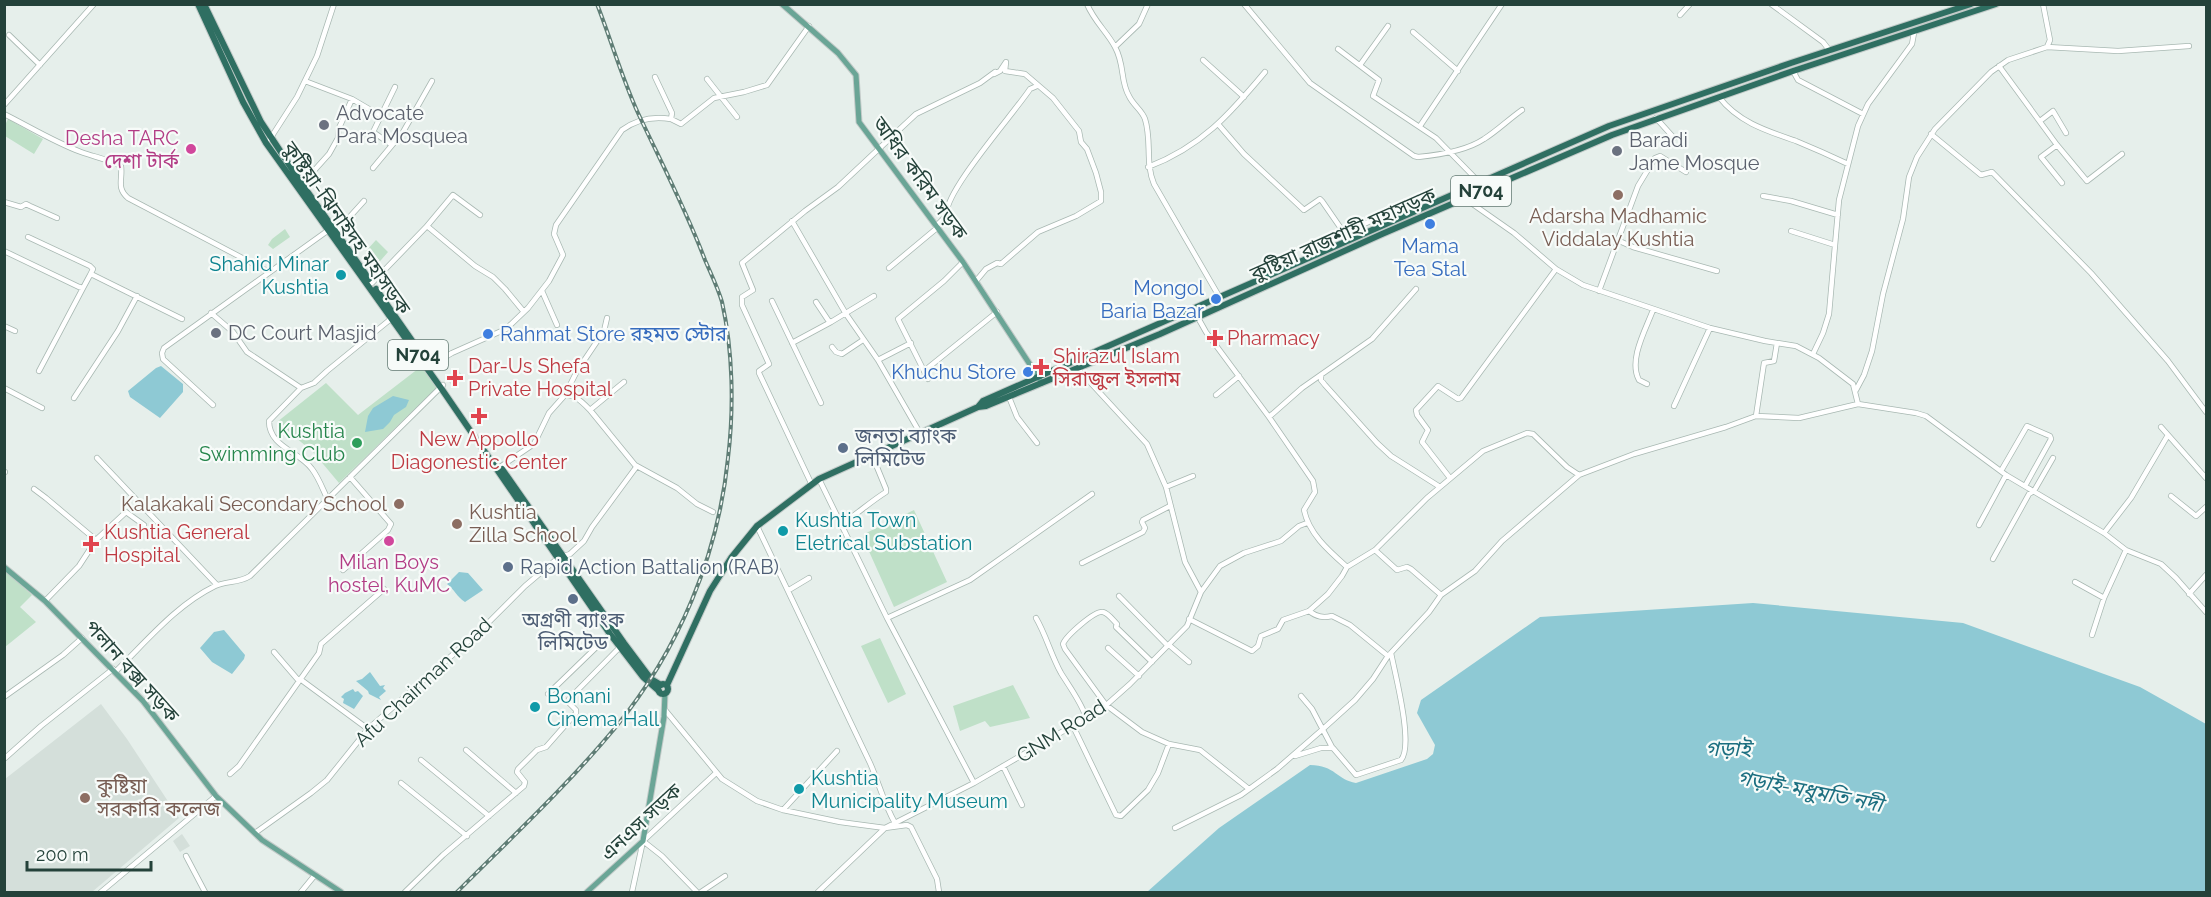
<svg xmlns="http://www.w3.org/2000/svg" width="2211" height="897" viewBox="0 0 2211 897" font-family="Raleway,'Noto Sans Bengali',sans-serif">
<rect width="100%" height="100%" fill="#e6efeb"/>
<path fill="#d4dfda" d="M457 369 464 377 453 387 446 378Z
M101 704 127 739 179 818 92 892H5V779Z
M182 834 190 846 180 852 173 841Z"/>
<path fill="#bfe0c8" d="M8 119 43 139 34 154 5 136V125Z
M285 229 290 237 273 249 268 245 272 239Z
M376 240 388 252 375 267 366 251Z
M423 365 437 387 339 483 313 452 277 422 326 383 358 415Z
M914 510 947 582 894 607 863 538 864 534Z
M4 570 32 595 20 607 36 622 5 647Z
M880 638 906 694 888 703 861 646Z
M1013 685 1030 718 990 727 985 721 960 731 953 706Z"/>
<path fill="#8ec9d4" d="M161 366 183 384V392L160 418 130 397 128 391 156 368Z
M393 396 409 400 406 407 394 415 390 422 383 429 365 432 368 416 373 408Z
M459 572 468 573 483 590 465 602C457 597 454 589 447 584Z
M1753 603 1963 623 2140 687 2206 724V892H1147L1219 828 1310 765C1335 765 1337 780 1356 783L1427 759 1433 754 1435 745 1417 713 1421 700 1540 617Z
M224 630 245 655 244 659 232 674 212 662 200 648 214 632Z
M370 672 380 686 385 685 383 688 386 691 379 697 381 700 369 694 368 691 356 681 362 679Z
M353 689 355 692 358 691 363 696 354 709 343 703 344 699 341 697 345 693Z"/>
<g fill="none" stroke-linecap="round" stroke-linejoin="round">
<defs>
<path id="minor" d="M1087 4C1094 21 1107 32 1115 47 1125 65 1120 81 1129 96 1133 105 1142 110 1145 119 1152 141 1145 163 1154 184L1220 298
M1244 4 1310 83 1414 156 1418 157C1439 155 1466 151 1484 139 1497 131 1509 119 1522 110
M1771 4 1823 42 1830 51
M1680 15 1690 4
M1413 32 1458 71
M9 35 40 65
M1115 47 1139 24 1148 4
M2047 47 2118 51 2189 46
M1338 49 1379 80 1373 96 1436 138 1480 183
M1203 60 1244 97
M1360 65 1388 26
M1999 66 2057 145 2087 181 2122 154
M1793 71 1798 80 1863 114
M655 77 672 113 671 119 681 124 714 98 744 92 767 85 809 26
M707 79 737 117
M305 81 352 99 381 116
M1719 97C1738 122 1767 131 1796 141 1813 148 1831 156 1848 164
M4 105 94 4
M4 114C30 127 54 142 81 152 95 157 107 159 121 166 123 179 116 188 128 198L269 272
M1656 118 1674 138
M2040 121 2053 111 2066 133
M1218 124 1244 154 1304 210 1320 199 1322 201 1340 227 1347 242
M1420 126 1502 4
M1931 134 1981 175 1992 172 2091 273 2168 361 2206 412
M270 139 297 97 317 56 334 4
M392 145 373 132 395 87
M2057 145 2041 157 2062 183
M1148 167C1201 147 1230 114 1265 72
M373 168 403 132 432 81
M302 184 329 154 338 138 339 128 352 99
M1763 196 1791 201 1838 215
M1464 198 1514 233 1556 269 1583 285 1710 328 1765 341 1796 346 1819 358 1853 384 1858 404 1916 413 1926 416 2006 475 2104 533 2126 550 2161 564 2176 578 2206 612
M4 202 21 207 26 204 30 206 57 218
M792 221 846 314 878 360 920 433
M427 226 475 266 493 277 505 289 524 312
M936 226 947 215C942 194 1016 111 1030 89L1037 86
M1791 231 1835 245
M336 232 364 201
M1343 234 1381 216
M28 237 90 266 93 269 90 275
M1617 240 1633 247 1717 271
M4 251 79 287 83 288 90 275H93L182 319
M889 268 937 228
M976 281 986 269 997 263 1001 264 1038 232 1076 216 1101 201V192L1096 173 1087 149 1081 142 1079 131 1053 98 1025 74 1005 71 1006 62 1000 71 994 74
M372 283 427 226 453 195 480 215
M542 291 557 325
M1599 291 1638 186 1655 158 1660 156 1686 172
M772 301 821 403
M816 302 828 320 831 322 874 296
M211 313 233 332 247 352 301 388
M1197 316 1206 332 1269 417 1313 481 1315 492 1304 510C1309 534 1329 551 1347 567
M4 326 15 331
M792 343 831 322
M832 347 836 352 842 354 863 340
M1813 354 1823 333 1829 314 1839 200 1858 126 1868 104 1912 44 1914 33
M878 360 911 343
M430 366 452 353 506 329 528 308 549 281 563 255 554 234 556 225 622 130C637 119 653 116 671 119
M39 371 83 288
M924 371 997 312
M1321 375V380L1325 385 1377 443 1391 456 1440 487
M928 379 898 319 944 281 963 262
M1647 384 1639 380C1628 360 1646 329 1653 310
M4 388 42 408
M1856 390 1864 375 1872 351 1883 294 1903 219 1909 177 1917 157 1935 129 1991 72 2008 60 2047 47 2050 40 2043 4
M565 395 577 371 604 331 607 318
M1216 395 1239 376
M1009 397 1017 417 1037 443
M74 398 118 331 137 296
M213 405 163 359 162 353 164 348 330 229
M1674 406 1710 328
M590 410 624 382
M1756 416 1764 363 1774 361 1777 343
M1269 417 1302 388 1372 339 1416 289
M2161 427 2206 478
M97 458 217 585
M500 467 534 444 549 413 565 395C575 394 583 403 590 410L635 465 677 488 697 504 713 512
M2001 471 2027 426 2050 436 2051 439 2025 486
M4 472H5
M1450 478 1422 442 1428 430 1417 415 1416 410 1438 386 1458 399 1461 398 1556 269
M819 479 887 618 974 783
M811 483 759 373V371L769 364 742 305V297L753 290 742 263 805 211 838 187 916 114 980 83 995 72
M1166 487 1193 476
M34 489 46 498 96 540 126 512 144 525
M2171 496 2196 516 2206 507
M328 500C323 490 319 478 312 469 299 451 269 447 269 421L301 388 314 383 327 371 392 318
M840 525C856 515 870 502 886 492V489L872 455
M1979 525 2006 475
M757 526 870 763C879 783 884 804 895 823
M2104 533 2131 498 2168 435
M1375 550 1397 570 1407 567 1411 569 1441 595
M1993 559 2029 494 2034 491 2053 458
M1082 563 1143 532 1145 528 1142 522 1143 520 1170 506
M343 570 388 530 391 524 350 477
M2075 582 2104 598
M789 590 809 578
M1201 592 1220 566 1244 553 1281 541 1299 526 1307 523
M2189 594 2206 575
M1119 596 1168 646
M45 601 79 566 96 540
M1309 611C1317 617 1323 618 1332 616L1350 625 1388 656
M887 618 970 580 1092 494
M1036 618C1046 635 1051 655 1061 673 1069 686 1083 705 1086 718
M1189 619 1252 651 1258 646 1261 636 1278 629 1283 620 1309 611 1328 594 1342 576 1347 567 1375 550 1427 498 1483 451 1527 433 1533 434 1567 467 1579 475
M2092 635 2104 598 2126 550
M1169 645 1189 662
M1108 648 1139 676
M274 652 299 681
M1152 662 1116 627 1117 624C1113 620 1108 613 1103 612 1095 610 1066 636 1063 644L1065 649 1106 705 1142 732 1169 744 1200 750 1249 789
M116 671C146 642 176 605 215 586 226 581 239 583 250 576L443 385
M300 679 368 729
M548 694 610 634
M1301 696 1312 709 1332 747
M4 697 63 655 82 638
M665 710 722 779 757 801 783 810 840 822 885 828 974 783 1103 708 1130 684 1187 626 1201 592 1185 562 1166 487 1147 444 1077 368
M1073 726 1116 815 1121 816 1148 790 1158 773 1169 744
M466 750 516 793
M1295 756 1321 748H1333L1356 775 1401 760C1414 745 1395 674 1391 653
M4 759 41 726 113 669
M421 760 489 816
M1003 766 1022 805
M230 774 239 766 319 653 321 644 384 589
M401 783 467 836
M783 810 837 751
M1175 828 1241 795 1277 769 1323 729 1355 700 1373 679 1388 656 1429 612 1441 595 1475 571 1502 541 1579 475 1634 454 1726 427 1756 416 1799 418 1858 404
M255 833 311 793 327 780 368 729 481 630 525 586 558 558 570 554 584 541 592 527 637 466
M643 841 716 773
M643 841 662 856 697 892
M186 856 205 892
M101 892 216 796
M301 892 315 875
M405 892 443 855 524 786 525 782 517 772 518 769 537 750 546 747 576 713V710L568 702 569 699 620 647
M632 892 643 841
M701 892 725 876
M818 892 885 828 907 825 911 827 937 879 939 892"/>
<path id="major" d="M782 4 838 53 856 75 859 122 963 262 1042 383
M4 567 45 601 143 701 216 796 262 840 341 892
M587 892 643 841 664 717 665 693"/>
<path id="highway" d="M198 4 243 102 266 143 441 388 610 634 643 677 659 691
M204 4 261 122 302 184 369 279
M376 289 415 345
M978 407 986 406 1160 334 1382 234 1612 135 1793 71 1996 4
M502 469 624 643 651 679 661 685
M658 689a5 5 0 1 1 10 0a5 5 0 1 1-10 0Z
M667 685 710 591 731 558 757 526 819 479 978 407 983 401 1609 126 1791 63 1971 4"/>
</defs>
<use href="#minor" stroke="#a8b8b2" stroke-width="6"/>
<use href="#major" stroke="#c2cac8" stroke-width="7"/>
<use href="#highway" stroke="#c2cac8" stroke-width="8"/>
<use href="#minor" stroke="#fff" stroke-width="4.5"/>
<use href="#major" stroke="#6aa596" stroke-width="5"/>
<use href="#highway" stroke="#2f6f62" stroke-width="6"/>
<defs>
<path id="rail" d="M457 892C510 839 566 787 615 728 678 651 718 557 728 458 734 408 733 351 722 302 718 288 711 274 705 260 686 210 661 162 638 113 622 78 611 40 597 4"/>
</defs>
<use href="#rail" stroke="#5f7d75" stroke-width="4"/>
<use href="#rail" stroke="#f7fbf9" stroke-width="1.5" stroke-dasharray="4.5" stroke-linecap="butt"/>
</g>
<g fill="#6b7280" stroke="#f7fbf9" stroke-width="2">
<circle cx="324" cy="125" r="6"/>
<circle cx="1617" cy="151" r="6"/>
<circle cx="216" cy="333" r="6"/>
</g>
<g fill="#d1479c" stroke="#f7fbf9" stroke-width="2">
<circle cx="191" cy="149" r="6"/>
<circle cx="389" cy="541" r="6"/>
</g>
<g fill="#8d6e63" stroke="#f7fbf9" stroke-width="2">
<circle cx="1618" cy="195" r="6"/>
<circle cx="399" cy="504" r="6"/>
<circle cx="457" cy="524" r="6"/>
<circle cx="85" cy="798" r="6"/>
</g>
<g fill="#3f7fe0" stroke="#f7fbf9" stroke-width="2">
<circle cx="1430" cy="224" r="6"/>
<circle cx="1216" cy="299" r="6"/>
<circle cx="488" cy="334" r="6"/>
<circle cx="1028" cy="372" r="6"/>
</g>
<g fill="#0f9aa8" stroke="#f7fbf9" stroke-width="2">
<circle cx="341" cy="275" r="6"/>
<circle cx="783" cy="531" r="6"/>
<circle cx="535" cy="707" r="6"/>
<circle cx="799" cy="789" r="6"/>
</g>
<g fill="#e0444e" stroke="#f7fbf9" stroke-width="2">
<path d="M1212 329h6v6h6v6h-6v6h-6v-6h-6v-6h6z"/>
<path d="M1038 358h6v6h6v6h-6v6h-6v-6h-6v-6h6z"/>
<path d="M452 369h6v6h6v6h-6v6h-6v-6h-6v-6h6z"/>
<path d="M476 407h6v6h6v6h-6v6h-6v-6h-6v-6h6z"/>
<path d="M88 535h6v6h6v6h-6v6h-6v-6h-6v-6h6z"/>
</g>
<circle fill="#2e9e5b" stroke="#f7fbf9" stroke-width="2" cx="357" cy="443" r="6"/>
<g fill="#5c6f8a" stroke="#f7fbf9" stroke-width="2">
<circle cx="843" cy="448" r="6"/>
<circle cx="508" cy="567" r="6"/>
<circle cx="573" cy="599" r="6"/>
</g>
<g text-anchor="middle" stroke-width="4.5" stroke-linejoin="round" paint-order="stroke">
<g fill="#f7fbf9" stroke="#637a73" stroke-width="1.5">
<rect x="1451" y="176" width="60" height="30" rx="4.5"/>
<rect x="388" y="340" width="60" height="30" rx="4.5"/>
</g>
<g font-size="18" font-weight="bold" fill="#24423a">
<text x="1481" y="197">N704</text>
<text x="418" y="361">N704</text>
</g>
<g font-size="20" fill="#5b616d" stroke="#f7fbf9" text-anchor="start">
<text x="336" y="120">Advocate<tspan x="336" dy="23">Para Mosquea</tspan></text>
<text x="1629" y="147">Baradi<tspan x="1629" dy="23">Jame Mosque</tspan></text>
<text x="228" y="340">DC Court Masjid</text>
</g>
<g font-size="20" fill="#b23c85" stroke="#f7fbf9" text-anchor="end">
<text x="179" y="145">Desha TARC<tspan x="179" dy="23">দেশা টার্ক</tspan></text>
<text x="389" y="569" text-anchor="middle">Milan Boys<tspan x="389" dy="23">hostel, KuMC</tspan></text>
</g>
<g font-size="20" fill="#24423a" stroke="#f7fbf9">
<text transform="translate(920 178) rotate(54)" y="7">অধির করিম সড়ক</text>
<text transform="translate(347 228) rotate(55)" y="7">কুষ্টিয়া-ঝিনাইদহ মহাসড়ক</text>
<text transform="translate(1343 234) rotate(-24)" y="7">কুষ্টিয়া রাজশাহী মহাসড়ক</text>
<text transform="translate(132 671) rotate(48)" y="7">পলান বক্স সড়ক</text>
<text transform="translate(423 682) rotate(-43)" y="7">Afu Chairman Road</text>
<text transform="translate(1061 731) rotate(-32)" y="7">GNM Road</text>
<text transform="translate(641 822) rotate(-43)" y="7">এনএস সড়ক</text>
</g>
<g font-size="20" fill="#785e54" stroke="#f7fbf9" text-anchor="start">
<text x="1618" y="223" text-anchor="middle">Adarsha Madhamic<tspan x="1618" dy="23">Viddalay Kushtia</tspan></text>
<text x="387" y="511" text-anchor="end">Kalakakali Secondary School</text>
<text x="469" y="519">Kushtia<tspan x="469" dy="23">Zilla School</tspan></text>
<text x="97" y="793">কুষ্টিয়া<tspan x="97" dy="23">সরকারি কলেজ</tspan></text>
</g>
<g font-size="20" fill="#366cbe" stroke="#f7fbf9" text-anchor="end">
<text x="1430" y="253" text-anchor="middle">Mama<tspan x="1430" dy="23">Tea Stal</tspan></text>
<text x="1204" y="295">Mongol<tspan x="1204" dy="23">Baria Bazar</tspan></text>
<text x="500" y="341" text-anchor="start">Rahmat Store রহমত স্টোর</text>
<text x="1016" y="379">Khuchu Store</text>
</g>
<g font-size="20" fill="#0d838f" stroke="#f7fbf9" text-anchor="start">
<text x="329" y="271" text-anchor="end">Shahid Minar<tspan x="329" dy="23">Kushtia</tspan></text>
<text x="795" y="527">Kushtia Town<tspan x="795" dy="23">Eletrical Substation</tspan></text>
<text x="547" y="703">Bonani<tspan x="547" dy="23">Cinema Hall</tspan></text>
<text x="811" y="785">Kushtia<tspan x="811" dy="23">Municipality Museum</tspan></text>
</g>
<g font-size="20" fill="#be3a42" stroke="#f7fbf9" text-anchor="start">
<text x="1227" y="345">Pharmacy</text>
<text x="1053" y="363">Shirazul Islam<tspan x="1053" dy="23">সিরাজুল ইসলাম</tspan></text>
<text x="468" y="373">Dar-Us Shefa<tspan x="468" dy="23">Private Hospital</tspan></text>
<text x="479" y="446" text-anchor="middle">New Appollo<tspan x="479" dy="23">Diagonestic Center</tspan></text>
<text x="104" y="539">Kushtia General<tspan x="104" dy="23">Hospital</tspan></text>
</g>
<g font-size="20" fill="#27864d" stroke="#f7fbf9" text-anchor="end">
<text x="345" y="438">Kushtia<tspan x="345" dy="23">Swimming Club</tspan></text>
</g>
<g font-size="20" fill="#4e5e75" stroke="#f7fbf9" text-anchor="start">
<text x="855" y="443">জনতা ব্যাংক<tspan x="855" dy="23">লিমিটেড</tspan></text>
<text x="520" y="574">Rapid Action Battalion (RAB)</text>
<text x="573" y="627" text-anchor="middle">অগ্রণী ব্যাংক<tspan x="573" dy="23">লিমিটেড</tspan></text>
</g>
<g font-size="21" font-style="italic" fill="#1c6f80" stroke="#f7fbf9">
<text x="1728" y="756">গড়াই</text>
<text transform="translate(1810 791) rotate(11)" y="7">গড়াই-মধুমতি নদী</text>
</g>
</g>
<rect width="2211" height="897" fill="none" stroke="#24423a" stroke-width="12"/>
<path d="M27 861v9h124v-9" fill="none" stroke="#24423a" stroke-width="3"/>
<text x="36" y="861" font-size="18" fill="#24423a" stroke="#f7fbf9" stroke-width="4.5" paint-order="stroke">200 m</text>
</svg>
